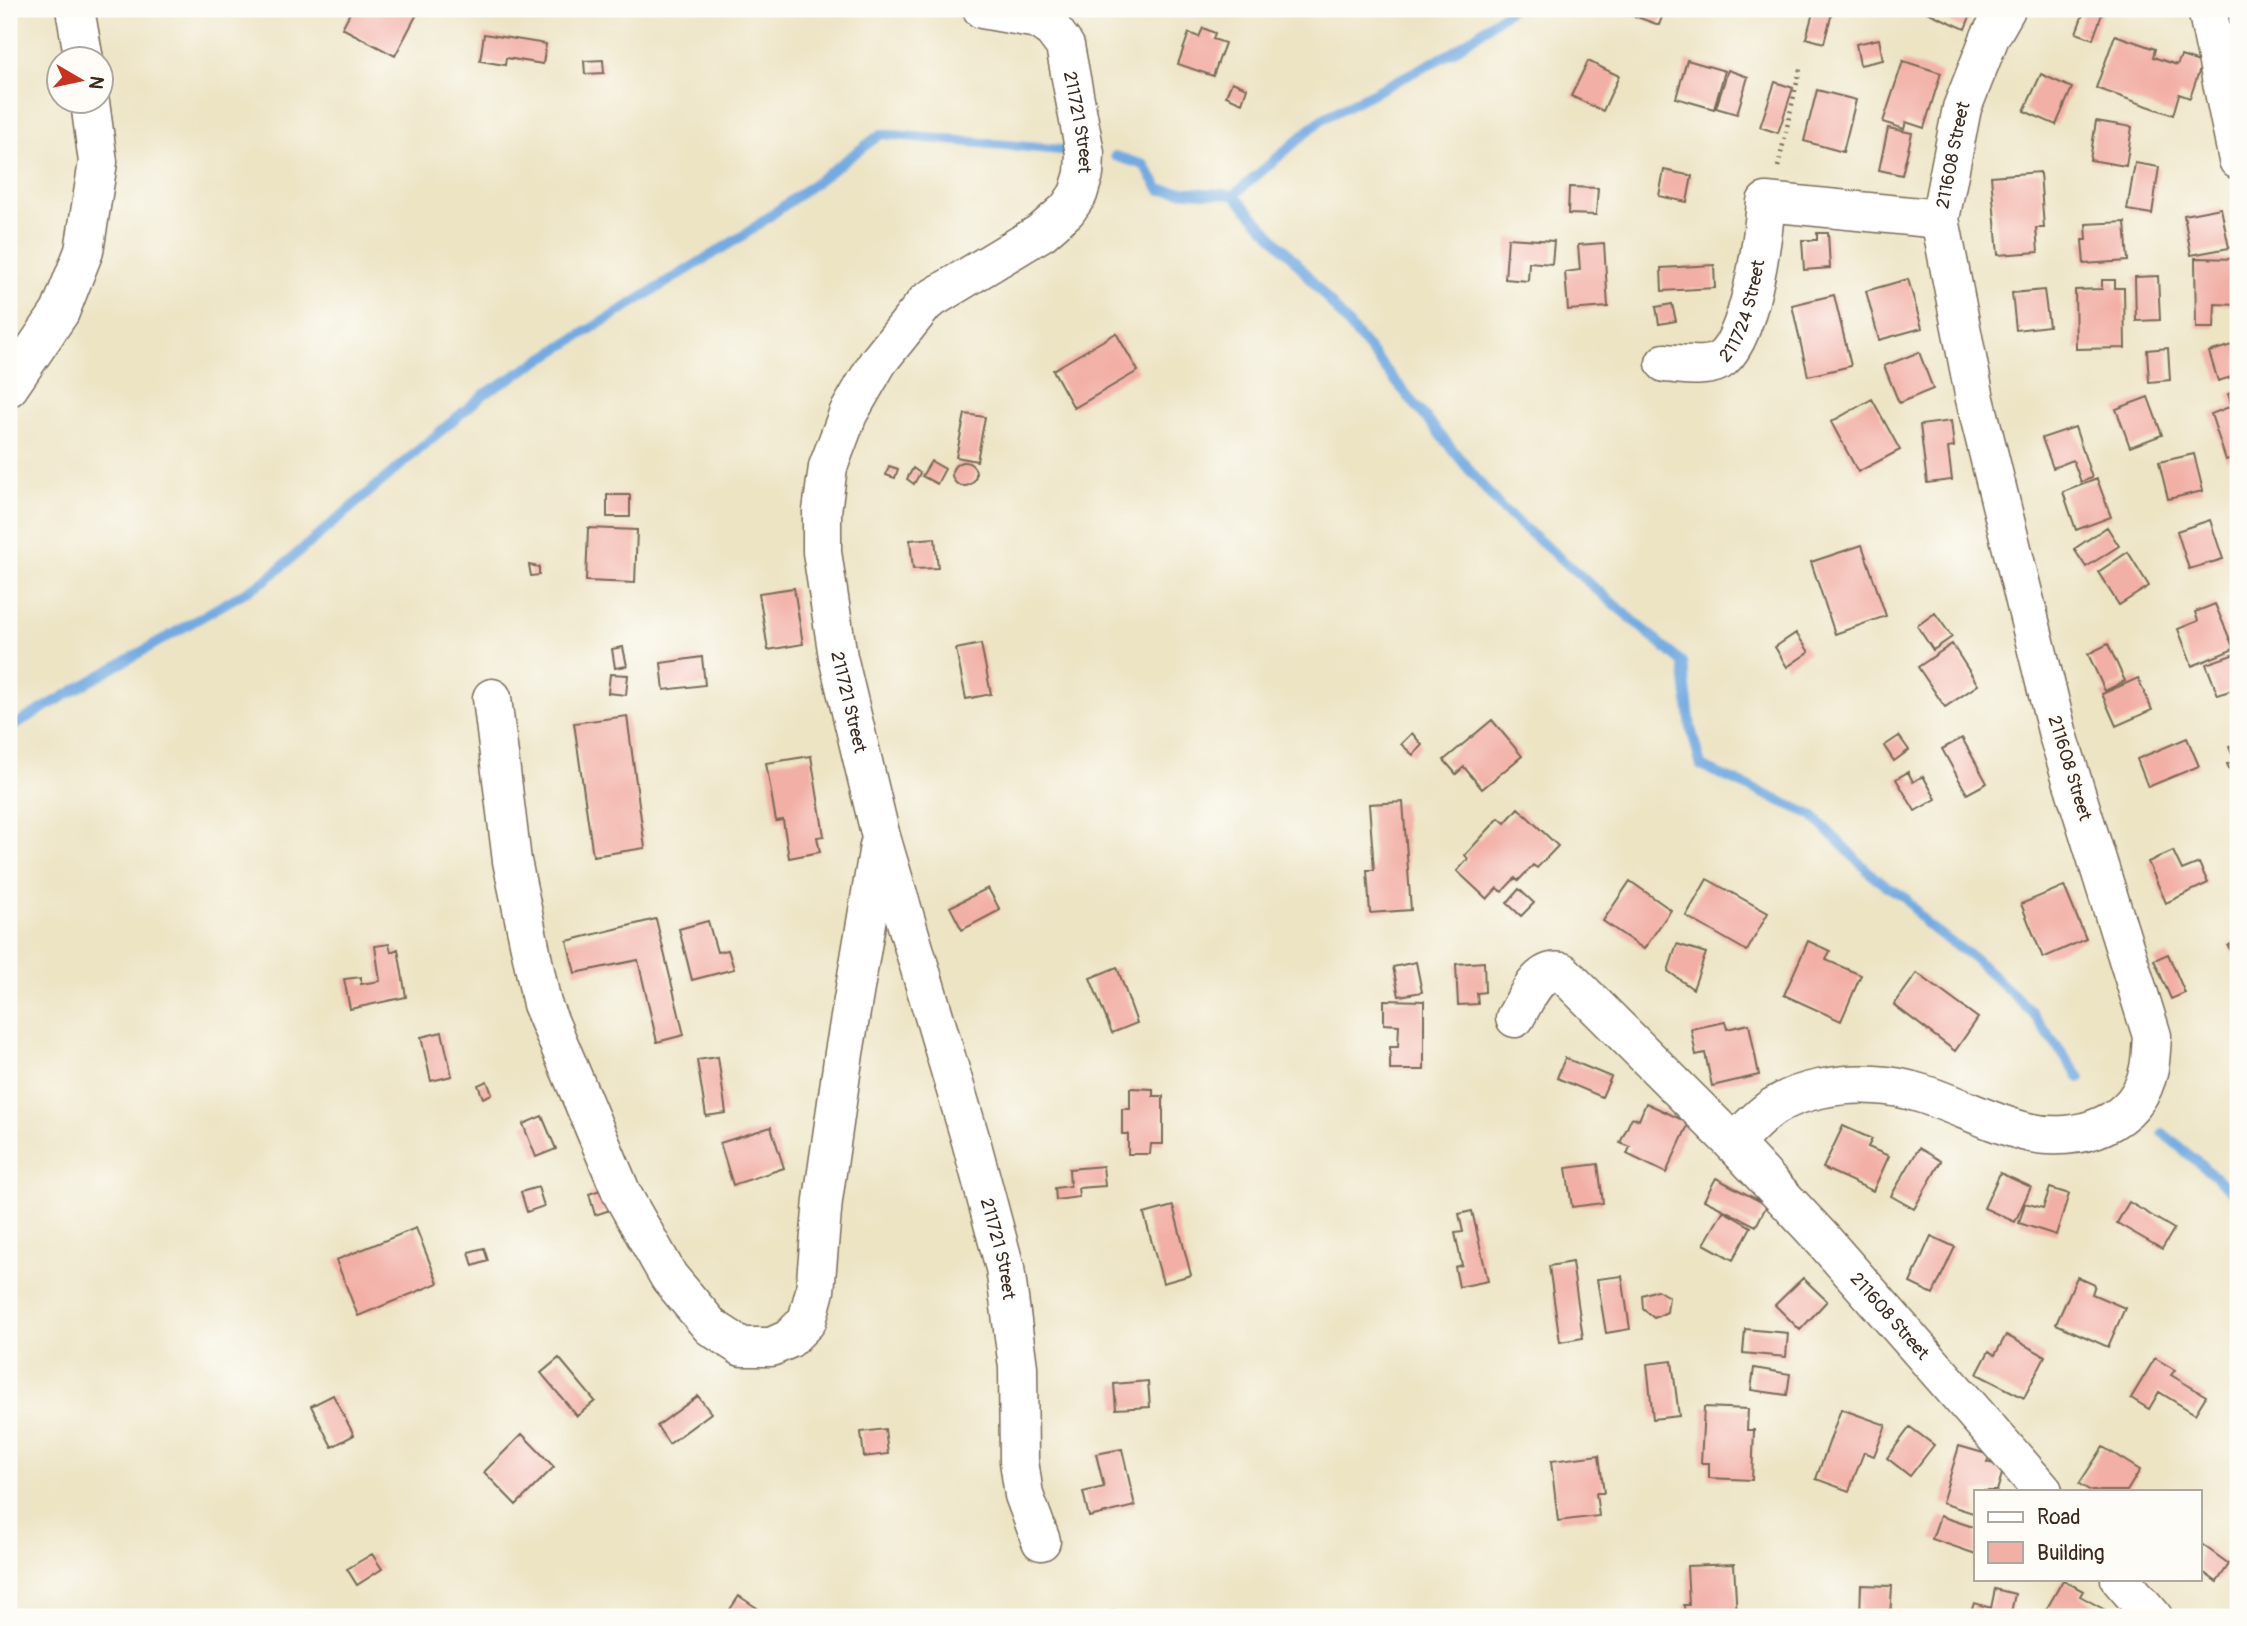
<svg xmlns="http://www.w3.org/2000/svg" width="2247" height="1626" viewBox="0 0 2247 1626" font-family="Pangolin,sans-serif">
<rect width="100%" height="100%" fill="#fdfcf7"/>
<filter id="ink" filterUnits="userSpaceOnUse"><feTurbulence type="fractalNoise" baseFrequency=".0143" numOctaves="2"/><feDisplacementMap in="SourceGraphic" scale="14" xChannelSelector="R" yChannelSelector="G"/><feConvolveMatrix kernelMatrix="1 2 1 2 8 2 1 2 1" color-interpolation-filters="sRGB"/></filter>
<filter id="wash" filterUnits="userSpaceOnUse"><feTurbulence type="fractalNoise" baseFrequency=".00686" numOctaves="4" result="noise"/><feDisplacementMap in="SourceGraphic" scale="28" xChannelSelector="R" yChannelSelector="G"/><feGaussianBlur stdDeviation="1.57" result="paint"/><feColorMatrix in="noise" values="0 0 0 0 0 0 0 0 0 0 0 0 0 0 0 0 0 1.4 0 .05"/><feComposite in="paint" operator="in"/></filter>
<g filter="url(#wash)">
<rect width="100%" height="100%" fill="#ede4c4"/>
<g fill="none" stroke-linecap="round" stroke-linejoin="round">
<path stroke="#73aae1" stroke-width="10" d="M1115 156 1144 165 1160 190 1234 195 1298 264 1501 508 1683 663 1691 728 1701 766 1812 815 1876 879 1906 898 1927 925 1975 959 2031 1011 2080 1078
M1234 195 1322 119 1453 52 1511 9
M9 728 266 580 483 395 747 233 881 134 1061 150
M2163 1133 2238 1196"/>
</g>
<g id="blocks">
<path fill="#f2afa5" d="M352 9H406L417 14 395 56 342 28Z
M1621 9H1665L1659 25 1620 11Z
M1814 9H1833L1824 43 1806 38Z
M1920 9H1973L1965 29Z
M2085 9 2102 14 2093 39 2076 33Z
M1203 28 1215 33 1213 39 1225 43 1213 76 1178 64 1189 33 1199 37Z
M484 34 546 44 543 64 506 58 505 65 480 61Z
M2115 35 2155 49 2153 57 2177 65 2181 56 2202 63 2190 98 2179 94 2173 115 2096 88Z
M1879 39 1883 60 1860 65 1856 44Z
M603 60 604 73 585 74 584 61Z
M1687 60 1725 71 1714 109 1676 98Z
M1588 61 1619 76 1603 111 1571 96Z
M1903 61 1941 73 1924 128 1906 122 1904 129 1883 122Z
M1728 70 1748 77 1737 114 1716 108Z
M2041 74 2072 88 2056 125 2024 111Z
M1232 82 1247 88 1242 103 1226 96Z
M1775 82 1793 88 1778 133 1760 127Z
M1817 90 1856 100 1843 152 1804 141Z
M2096 121 2132 127 2126 166 2090 160Z
M1888 128 1912 133 1902 175 1879 170Z
M2135 163 2159 167 2152 214 2127 210Z
M1664 170 1692 176 1687 202 1659 196Z
M2040 172 2044 228H2036L2038 252 1998 255 1991 176Z
M1569 187 1598 188 1596 215 1568 214Z
M2221 208 2229 248 2191 255 2184 215Z
M2125 222 2128 261 2084 264 2082 240H2087L2086 224Z
M1817 233H1828L1830 268 1804 270 1802 240H1817Z
M1508 238 1554 241 1552 264 1529 262 1528 281 1505 279Z
M1604 243 1608 307 1568 310 1565 272 1580 270 1578 245Z
M2195 258 2238 259V305L2215 304 2214 328H2196Z
M1714 265 1715 288 1662 291 1661 268Z
M2158 276 2160 320 2136 321 2135 277Z
M1908 279 1922 328 1879 340 1866 291Z
M2102 280H2115V288H2124L2125 348 2076 349 2075 290 2102 289Z
M2044 290 2049 326 2016 330 2012 293Z
M1834 295 1851 366 1808 376 1792 305Z
M1672 304 1676 321 1659 324 1656 307Z
M1116 333 1138 371 1074 408 1053 370Z
M2238 343V375L2218 381 2209 352Z
M2168 348 2170 380 2149 382 2147 350Z
M1919 352 1933 389 1899 403 1884 366Z
M2238 390V456L2226 460 2211 414 2232 406 2228 394Z
M2148 397 2162 435 2130 447 2116 409Z
M1872 399 1900 450 1858 472 1831 422Z
M965 414 985 417 977 461 956 457Z
M1951 421 1954 447 1948 448 1952 480 1927 483 1920 425Z
M2075 427 2092 478 2081 482 2073 460 2053 468 2042 438Z
M2194 454 2203 491 2168 499 2159 462Z
M931 461 945 469 937 484 922 476Z
M952 474a12 12 0 1 1 24 0a12 12 0 1 1-24 0Z
M889 466 898 469 895 478 886 475Z
M913 468 920 473 914 484 907 479Z
M2097 479 2111 517 2076 530 2063 492Z
M607 495H630V517H607Z
M2210 520 2223 559 2189 569 2177 531Z
M2107 527 2119 546 2086 567 2074 549Z
M588 528 637 530 635 583 586 581Z
M935 538 938 568 913 569 910 540Z
M1862 545 1886 616 1835 634 1811 562Z
M2128 552 2149 586 2119 605 2098 572Z
M529 565 539 567V575L531 576Z
M794 588 803 644 768 650 759 593Z
M2215 604 2234 649 2192 666 2178 629 2198 621 2195 612Z
M1935 613 1952 637 1933 650 1917 626Z
M1796 633 1809 652 1787 667 1775 647Z
M981 644 991 694 966 699 956 649Z
M1952 644 1978 685 1945 707 1918 667Z
M2108 644 2125 681 2105 691 2088 654Z
M623 647 627 666 615 668 612 649Z
M2238 653V688L2218 695 2206 664Z
M702 657 705 685 664 690 661 663Z
M610 674 628 675 626 695 608 693Z
M2138 678 2152 710 2116 726 2102 694Z
M627 716 645 848 593 856 574 723Z
M1492 720 1522 756 1482 789 1464 767 1456 774 1444 760Z
M1412 733 1422 745 1413 755 1401 744Z
M1899 736 1909 750 1894 761 1884 746Z
M1962 738 1987 783 1967 794 1942 749Z
M2187 738 2199 766 2148 787 2137 759Z
M2238 743V773L2233 776 2227 764 2235 761 2229 747Z
M811 756 824 836 817 837 820 852 789 858 783 820 776 821 766 763Z
M1908 772 1913 782 1923 776 1936 799 1915 811 1896 779Z
M1403 802 1411 910 1370 913 1367 870H1374L1369 804Z
M1518 808 1558 846 1537 868 1533 865 1518 881 1515 878 1502 892 1497 888 1487 899 1457 871 1468 859 1465 855 1499 818 1505 823Z
M2173 851 2182 870 2199 863 2208 883 2166 903 2148 862Z
M1707 879 1768 913 1747 951 1686 916Z
M1630 881 1671 910 1644 949 1603 921Z
M2064 886 2086 939 2043 958 2021 904Z
M988 888 1000 910 962 930 950 907Z
M1519 889 1534 903 1521 916 1507 903Z
M656 919 684 1035 657 1042 638 960 575 973 567 941Z
M708 921 717 952 728 950 734 969 692 980 679 929Z
M2238 939V961L2228 946Z
M1808 941 1830 951 1826 960 1861 975 1841 1021 1784 995Z
M389 944 391 952 398 949 406 997 350 1009 344 979 361 977V984L380 981 375 946Z
M1677 944 1706 953 1693 989 1668 971Z
M2168 954 2185 993 2171 999 2154 960Z
M1416 962 1422 992 1399 996 1393 967Z
M1484 962 1485 992 1477 993 1478 1004 1458 1005 1456 964Z
M1117 967 1137 1023 1112 1033 1090 978Z
M1917 973 1978 1018 1955 1051 1894 1005Z
M1384 1000 1424 1001V1070H1390V1047H1398L1399 1025 1384 1024Z
M1725 1022 1727 1029 1749 1024 1759 1075 1712 1086 1705 1053 1696 1055 1691 1029Z
M442 1032 452 1076 431 1081 421 1037Z
M718 1057 726 1113 706 1116 697 1060Z
M1565 1058 1611 1077 1602 1097 1557 1078Z
M487 1081 492 1094 483 1098 478 1085Z
M1130 1088 1153 1089V1096H1163V1144H1151L1150 1154H1128V1134H1122V1109H1130Z
M1646 1103 1689 1123 1666 1173 1627 1154 1630 1147 1620 1143 1632 1117 1639 1120Z
M542 1116 556 1149 536 1157 523 1124Z
M1843 1126 1872 1139 1868 1147 1889 1156 1873 1191 1823 1168Z
M771 1127 784 1168 733 1185 720 1143Z
M1919 1148 1941 1161 1914 1209 1891 1196Z
M1598 1164 1603 1203 1572 1207 1566 1168Z
M1103 1166 1105 1186 1078 1188 1079 1197 1056 1200 1055 1188 1070 1186 1069 1169Z
M2000 1173 2031 1187 2015 1222 1984 1208Z
M1716 1178 1767 1205 1756 1226 1704 1200Z
M538 1187 544 1206 527 1212 521 1192Z
M606 1188 613 1209 595 1215 589 1194Z
M2050 1188 2069 1194 2056 1235 2019 1223 2025 1203 2043 1208Z
M2129 1202 2174 1229 2162 1249 2117 1223Z
M1173 1206 1191 1275 1163 1283 1144 1214Z
M1472 1211 1488 1281 1459 1287 1455 1267 1462 1265 1455 1233 1463 1232 1459 1214Z
M1723 1211 1751 1227 1733 1260 1704 1244Z
M416 1228 438 1283 358 1316 336 1260Z
M1931 1236 1955 1247 1933 1294 1910 1283Z
M484 1248 488 1261 473 1266 469 1252Z
M1572 1262 1583 1338 1560 1342 1549 1266Z
M1622 1276 1630 1329 1606 1333 1597 1279Z
M2077 1277 2095 1285 2092 1294 2125 1308 2108 1347 2056 1324Z
M1803 1278 1827 1301 1800 1330 1775 1305Z
M1657 1290 1669 1297 1667 1312 1654 1318 1643 1309 1642 1295Z
M1745 1329 1788 1333 1786 1357 1743 1353Z
M2006 1335 2045 1356 2024 1398 1977 1374 1989 1351 1995 1355Z
M559 1358 595 1401 577 1416 541 1373Z
M2155 1358 2175 1370 2171 1375 2206 1396 2195 1414 2159 1392 2149 1409 2131 1398Z
M1672 1361 1679 1416 1653 1419 1647 1364Z
M1754 1368 1790 1374 1787 1395 1751 1390Z
M1148 1381 1150 1407 1116 1409 1114 1384Z
M333 1395 354 1435 332 1447 311 1406Z
M698 1396 711 1413 669 1444 657 1426Z
M1704 1407 1748 1409 1747 1430H1754L1752 1480 1709 1478V1463H1701Z
M1841 1409 1886 1425 1874 1456 1864 1452 1849 1491 1816 1479Z
M1910 1427 1934 1445 1910 1476 1887 1458Z
M885 1429 888 1454 864 1457 861 1432Z
M522 1434 554 1467 516 1505 484 1472Z
M1959 1446 1990 1455 1987 1462 2004 1467 1997 1491H1976V1514L1942 1503Z
M2103 1447 2140 1470 2127 1491H2091L2079 1484Z
M1122 1449 1135 1506 1089 1517 1083 1492 1104 1487 1096 1454Z
M1599 1455 1604 1493H1596L1599 1516 1558 1521 1551 1461Z
M1940 1516 1976 1528V1554L1932 1539Z
M2200 1543 2229 1564 2217 1582 2200 1570Z
M372 1554 382 1569 357 1585 347 1569Z
M1734 1564 1737 1617H1685L1684 1605H1689L1687 1566Z
M2063 1580 2083 1591 2080 1596 2107 1611 2103 1617H2042Z
M1861 1585 1892 1586 1890 1617H1860Z
M1995 1589 2015 1594 2010 1617 1996 1614 1995 1617H1964L1966 1611 1971 1612 1974 1603 1991 1608Z
M739 1596 757 1608 751 1617H725Z
M1113 1611 1116 1617H1098Z"/>
</g>
</g>
<g filter="url(#ink)">
<use href="#blocks" fill-opacity="0" stroke="#796b58" stroke-width="2"/>
<g fill="none" stroke-linecap="round" stroke-linejoin="round">
<defs>
<g id="minor">
<path d="M75 9 84 60"/>
<path id="s1" d="M982 9 1038 19 1053 30 1065 46 1085 153 1084 174 1078 194 1067 210 1042 232 926 302 878 362 848 414 828 467 822 511V552L838 657 881 837 971 1141 1005 1268 1018 1367 1019 1461 1024 1495 1041 1541"/>
<path d="M2207 9 2238 160"/>
<path id="s2" d="M1665 363C1681 364 1704 369 1719 361 1750 343 1763 237 1766 202L1940 219"/>
<path d="M9 387 60 312 84 251 98 162 90 102"/>
<path d="M492 698 512 861 542 1004 622 1194 669 1277 711 1327 742 1347H771L789 1339 807 1321 815 1291 823 1200 844 1053 879 846"/>
<path id="s3" d="M1515 1018C1526 1000 1537 967 1562 972L1733 1143 1825 1242 2043 1491"/>
<path id="s4" d="M1733 1143C1746 1132 1758 1117 1773 1107 1801 1089 1841 1083 1875 1085 1929 1087 1976 1120 2027 1132 2077 1144 2139 1124 2149 1068 2151 1058 2151 1047 2152 1036L2058 735 1975 399 1940 219 1962 108 1990 37 2006 9"/>
<path d="M2120 1579 2153 1617"/>
</g>
</defs>
<use href="#minor" stroke="#796b58" stroke-width="41"/>
<path stroke="#796b58" stroke-width="4.5" stroke-dasharray="2 5" stroke-linecap="butt" d="M1778 167 1800 69"/>
<use href="#minor" stroke="#fff" stroke-width="38"/>
</g>
</g>
<g text-anchor="middle" stroke-width="5" stroke-linejoin="round" paint-order="stroke">
<g font-size="18" fill="#3b2a1e" stroke="#fdfcf7">
<text dy="6" stroke="none"><textPath href="#s1" startOffset="173">211721 Street</textPath></text>
<text dy="6" stroke="none"><textPath href="#s4" startOffset="1416">211608 Street</textPath></text>
<text dy="6" stroke="none"><textPath href="#s2" startOffset="112">211724 Street</textPath></text>
<text dy="6" stroke="none"><textPath href="#s1" startOffset="866">211721 Street</textPath></text>
<text transform="translate(2070 768) rotate(73)" y="6">211608 Street</text>
<text dy="6" stroke="none"><textPath href="#s1" startOffset="1433">211721 Street</textPath></text>
<text dy="6" stroke="none"><textPath href="#s3" startOffset="546">211608 Street</textPath></text>
</g>
</g>
<rect width="2247" height="1626" fill="none" stroke="#fdfcf7" stroke-width="35"/>
<rect x="1974" y="1490" width="228" height="91" fill="#fdfcf7" stroke="#afa8a0" stroke-width="2"/>
<rect x="1988" y="1512" width="35" height="10" fill="#ffffff" stroke="#afa8a0" stroke-width="2"/>
<text x="2037" y="1524" font-size="21" fill="#3b2a1e">Road</text>
<rect x="1988" y="1542" width="35" height="21" fill="#f2afa5" stroke="#afa8a0" stroke-width="2"/>
<text x="2037" y="1560" font-size="21" fill="#3b2a1e">Building</text>
<g transform="translate(80 80) rotate(99)"><circle r="33" fill="#fdfcf7" stroke="#afa8a0" stroke-width="2"/>
<path d="M0-5L12 26L0 18L-12 26Z" fill="#c8321e"/>
<text y="-10" font-size="19" font-weight="bold" text-anchor="middle" fill="#3b2a1e">N</text>
</g>
</svg>
